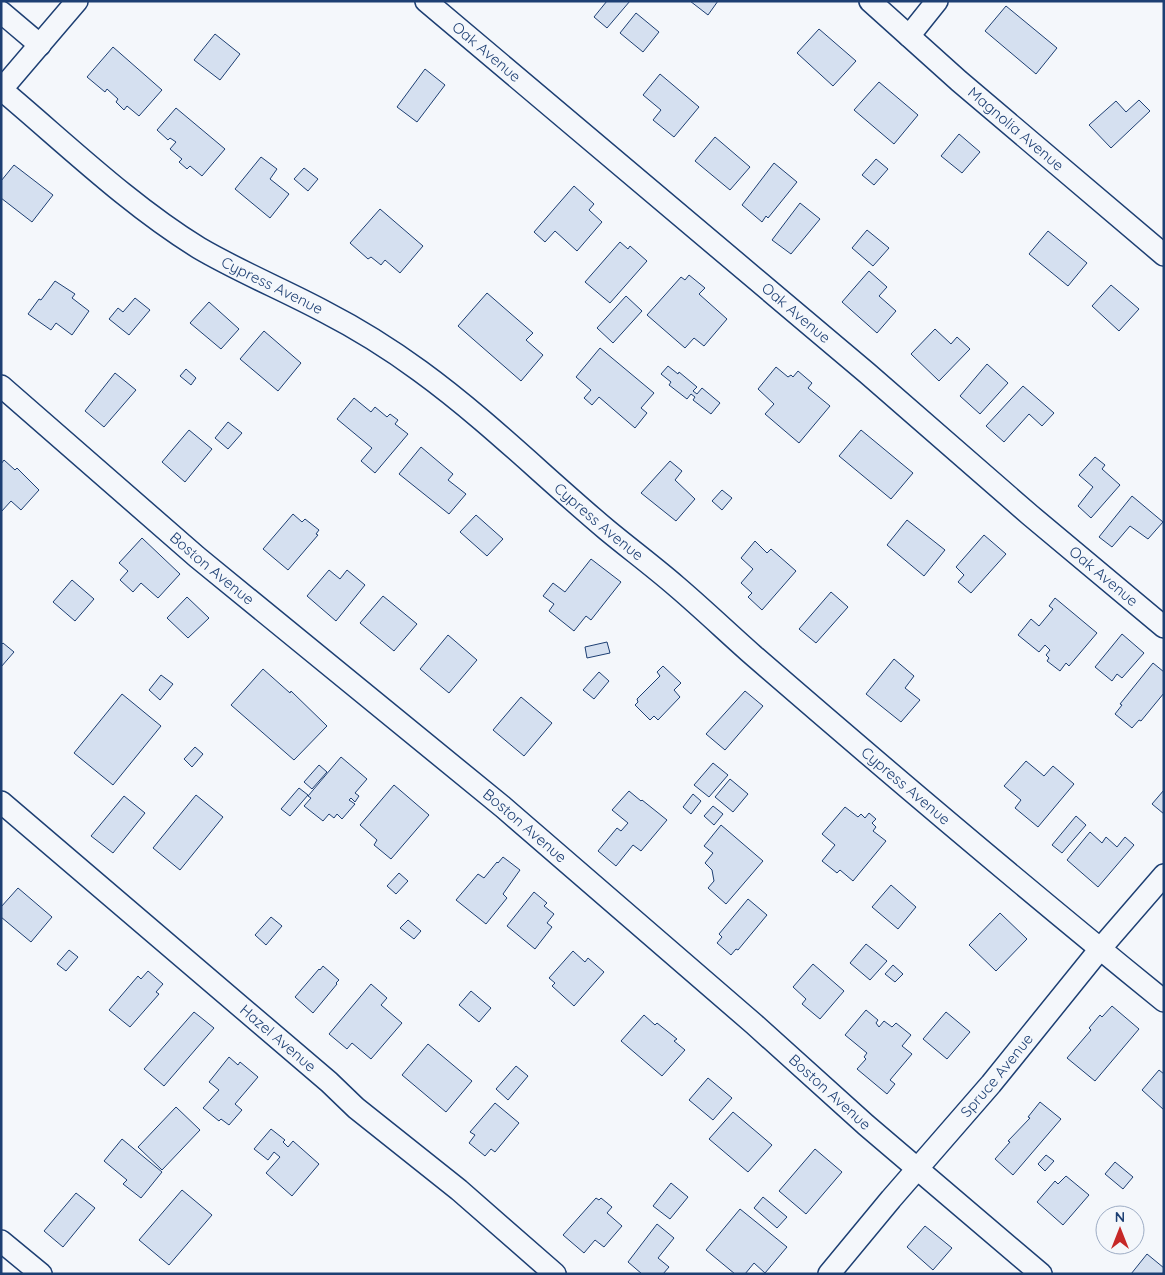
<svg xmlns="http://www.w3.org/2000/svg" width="1165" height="1275" viewBox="0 0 1165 1275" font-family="Quicksand,sans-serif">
<rect width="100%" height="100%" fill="#f4f7fb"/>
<path fill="#d5e0f0" stroke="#1d3f73" d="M607 1H630L607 28 594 17Z
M690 1H718L708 15Z
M1006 6 1057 48 1036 74 985 31Z
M636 13 659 32 643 52 620 33Z
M819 29 856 61 833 86 797 53Z
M215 34 240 54 220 80 194 60Z
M113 47 162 90 139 116 127 106 124 110 116 102 118 99 107 89 105 92 87 77Z
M425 69 445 85 417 122 397 107Z
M660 74 699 107 674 137 653 120 661 110 643 95Z
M879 82 918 115 894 144 854 110Z
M1139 100 1150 111 1111 148 1089 125 1116 101 1126 112Z
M176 108 225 149 202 176 190 166 187 169 179 162 182 159 170 149 176 142 170 138 168 140 157 130Z
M959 134 980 152 962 173 941 156Z
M715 137 750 167 730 190 695 161Z
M261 157 277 169 270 179 289 194 270 218 235 189Z
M876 159 888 169 874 185 862 175Z
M774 163 797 182 768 218 766 216 762 222 742 205Z
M14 165 53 195 32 222 1 198V181Z
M304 168 318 179 308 191 294 179Z
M574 186 594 204 589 210 602 222 577 251 555 231 545 242 534 232Z
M800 203 820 219 791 254 772 240Z
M380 209 423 246 400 273 385 260 381 265 371 257 368 259 350 243Z
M867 230 889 248 873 266 852 248Z
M1048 231 1087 263 1068 286 1029 254Z
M620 242 628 249 630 246 647 261 610 303 585 282Z
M869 271 887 287 879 296 896 311 877 333 842 302Z
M689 275 705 288 699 294 727 319 704 346 694 338 685 348 647 315 681 277 685 280Z
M55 281 75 294 72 298 89 311 72 335 56 323 51 330 28 314 39 299 41 300Z
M1111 285 1139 309 1119 331 1092 306Z
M487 293 533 333 526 340 543 355 521 381 458 326Z
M626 296 642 311 613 343 597 328Z
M135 298 150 310 129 335 109 319 118 308 123 312Z
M209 302 239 329 221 349 190 323Z
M935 329 951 344 957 337 970 349 939 381 911 354Z
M264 331 301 363 278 391 240 359Z
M600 348 654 393 641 408 647 413 635 428 599 397 592 405 584 398 591 390 576 377Z
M987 364 1008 383 980 414 960 396Z
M668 366 678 374 679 372 697 387 693 391 697 394 702 388 720 403 711 414 693 400 695 397 691 394 687 399 669 385 671 382 661 374Z
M776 367 788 377 791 375 793 377 798 371 812 383 808 388 830 406 799 443 765 414 774 404 758 389Z
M186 369 196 378 191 385 180 376Z
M115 373 136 390 104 427 85 411Z
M1023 386 1054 413 1042 426 1029 414 1004 442 986 426Z
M354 398 371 412 375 407 387 417 390 414 398 420 395 424 408 434 375 473 361 461 372 448 337 419Z
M228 422 242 433 228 449 215 438Z
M189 430 212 449 185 482 162 462Z
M861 430 913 473 891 499 839 456Z
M421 447 453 474 448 480 466 494 449 514 399 474Z
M1095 457 1105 465 1102 469 1120 485 1091 518 1078 506 1093 487 1079 475Z
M4 460 15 470 17 468 39 490 21 510 11 501 1 512V464Z
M670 461 682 471 675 480 695 499 676 521 641 493Z
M722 490 732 498 722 510 712 501Z
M1132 496 1163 522 1148 539 1130 526 1112 547 1099 537Z
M293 514 302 522 305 519 319 530 316 534 318 535 288 570 263 549Z
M476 515 503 539 487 556 460 532Z
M907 520 945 550 924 576 887 545Z
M984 535 1006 554 971 593 958 582 964 575 956 567Z
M142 538 180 574 158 598 141 583 133 592 120 580 128 571 119 563Z
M755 541 767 553 771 549 796 571 762 610 748 597 752 593 741 583 753 569 741 558Z
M591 559 621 582 591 620 586 616 574 631 549 611 554 604 543 596 553 583 565 592Z
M329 570 340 579 347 570 365 585 336 621 307 596Z
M72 580 94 599 75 621 53 602Z
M831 592 848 607 816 643 799 629Z
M383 596 417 624 394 651 360 623Z
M187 597 209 618 188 638 167 618Z
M1055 598 1097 633 1069 666 1066 663 1060 671 1047 661 1049 658 1046 655 1050 650 1045 645 1039 652 1018 635 1031 619 1039 626 1053 609 1049 606Z
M1122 634 1144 653 1122 678 1117 674 1112 681 1095 667Z
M448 635 477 660 449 693 420 669Z
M607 642 610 653 587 658 585 647Z
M3 643 14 652 1 667V645Z
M894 659 914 676 905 688 920 700 901 722 866 694Z
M1153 663 1164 672V693L1141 721 1139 720 1132 728 1115 714 1122 705 1120 704Z
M663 666 681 683 674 690 680 697 658 720 654 716 650 720 635 705 638 702 637 699 660 676 657 672Z
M263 669 290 693 291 691 327 726 294 760 231 705Z
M599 672 609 681 594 699 583 690Z
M161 675 173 684 160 700 149 690Z
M745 691 763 706 725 750 706 734Z
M122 694 161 726 113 785 74 753Z
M521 697 552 723 524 756 493 730Z
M195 747 203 754 192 767 184 759Z
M341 757 367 779 355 793 359 796 355 802 351 798 349 800 355 804 342 819 337 814 334 818 329 814 323 821 304 806 311 798 308 796Z
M1026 761 1044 776 1053 766 1074 784 1038 827 1015 808 1021 800 1004 786Z
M713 763 728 775 709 797 694 785Z
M319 765 327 772 312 789 304 782Z
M730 779 748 794 733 812 715 797Z
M394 785 429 815 391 859 374 845 377 840 360 825Z
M299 788 308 795 290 816 281 809Z
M1164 790V814L1152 804Z
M629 791 641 801 642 800 667 820 641 851 633 845 616 866 598 851 617 828 621 831 628 823 612 810Z
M693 794 701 801 691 814 683 807Z
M196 795 223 817 180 870 153 848Z
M124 796 145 813 113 853 91 836Z
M713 806 723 814 714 825 704 816Z
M845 807 858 817 861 814 865 818 869 813 876 819 872 823 876 827 873 831 886 841 853 881 840 870 837 873 822 861 835 845 822 834Z
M1076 816 1086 825 1062 853 1052 845Z
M721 825 763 861 726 904 708 888 714 881 712 870 705 863 713 853 704 846Z
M1090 832 1102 843 1106 837 1117 847 1125 837 1134 845 1098 887 1067 860Z
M503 857 520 870 503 894 507 898 486 924 456 900 478 874 484 878 497 862 498 863Z
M399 873 408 881 396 894 387 886Z
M891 885 916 907 898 929 872 907Z
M18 888 52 917 31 942 1 917V907Z
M534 892 547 903 544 906 554 914 547 923 552 927 535 949 507 926Z
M748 899 767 915 738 950 736 949 731 955 717 943 722 937 719 934Z
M1000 913 1027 939 996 971 969 945Z
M271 917 282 926 266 945 255 935Z
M408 920 421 931 414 939 400 928Z
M866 944 887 961 870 980 850 963Z
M69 950 78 957 66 971 57 964Z
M573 951 585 962 588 958 604 972 574 1006 552 986 555 983 549 978Z
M813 964 844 991 820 1019 802 1004 806 999 793 987Z
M893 965 903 974 895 982 885 974Z
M323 966 339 980 336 983 337 984 313 1013 295 997 319 969 320 970Z
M148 971 163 984 156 992 159 994 130 1027 109 1010 138 976 141 979Z
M371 984 387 998 381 1005 402 1023 371 1059 352 1043 347 1049 329 1034Z
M471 991 491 1008 479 1022 459 1005Z
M1112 1006 1139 1029 1095 1081 1067 1058 1091 1030 1089 1028 1100 1015 1102 1017Z
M866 1010 878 1020 876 1023 879 1027 884 1021 892 1027 896 1023 911 1035 902 1046 912 1054 890 1080 895 1084 887 1094 857 1069 866 1059 864 1057 867 1053 845 1035Z
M194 1012 214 1028 164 1086 144 1069Z
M946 1012 970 1032 947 1059 923 1039Z
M644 1015 655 1025 657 1023 677 1039 674 1041 685 1050 662 1076 621 1041Z
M428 1044 472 1081 446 1112 402 1075Z
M229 1057 238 1065 240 1062 258 1077 235 1104 242 1110 229 1125 221 1119 219 1121 203 1108 219 1090 209 1082Z
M516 1066 528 1076 508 1100 496 1089Z
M1159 1070 1164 1074V1110L1142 1090Z
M708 1078 732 1098 713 1120 689 1100Z
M1040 1102 1061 1119 1013 1175 995 1159 1010 1142 1008 1141 1030 1118 1028 1117Z
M495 1103 519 1123 495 1152 491 1149 485 1156 469 1143 475 1135 470 1132Z
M176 1107 200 1130 162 1170 138 1147Z
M733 1112 772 1145 748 1172 709 1139Z
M271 1129 285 1140 283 1142 288 1147 293 1141 319 1164 292 1196 266 1173 280 1157 274 1152 268 1160 254 1149Z
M122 1139 162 1172 141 1198 123 1184 127 1180 104 1161Z
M815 1149 842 1172 806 1214 779 1191Z
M1046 1155 1054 1161 1045 1171 1038 1164Z
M1115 1162 1133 1177 1123 1189 1105 1174Z
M1066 1176 1089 1195 1063 1225 1037 1202 1055 1181 1058 1184Z
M671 1183 688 1197 670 1219 653 1206Z
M182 1190 212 1215 169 1265 139 1240Z
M76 1193 95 1208 63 1247 44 1231Z
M763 1197 787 1217 777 1228 754 1208Z
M596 1198 599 1200 601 1198 612 1207 607 1213 622 1226 604 1247 595 1240 584 1253 563 1235Z
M740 1209 787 1247 765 1273 754 1263 745 1274H735L706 1250Z
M657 1224 674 1238 658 1258 669 1267 663 1274H642L628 1262Z
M925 1226 952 1248 933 1270 907 1247Z
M1147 1254 1164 1268 1163 1274H1131Z"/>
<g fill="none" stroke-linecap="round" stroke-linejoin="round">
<defs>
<g id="street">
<path id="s1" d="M426 1 867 373 1030 515 1164 627"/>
<path id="s2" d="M870 1 959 81 1164 255"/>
<path d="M1 12 40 45"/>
<path d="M909 36 937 1"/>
<path d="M1 90 77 1"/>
<path id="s3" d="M2 90C65 143 129 205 199 248 240 272 284 290 325 312 358 329 390 349 420 371 486 419 544 477 607 530 630 549 654 567 676 586 703 609 728 633 754 656 889 773 1025 888 1164 1001"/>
<path id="s4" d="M1 386 197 557 503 807 754 1024 866 1125 1041 1274"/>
<path id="s5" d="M1 802 329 1082 356 1108 459 1190 555 1274"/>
<path d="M1 1241 41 1274"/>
<path id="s6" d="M829 1274 891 1199 991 1084 1100 949 1164 875"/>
</g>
</defs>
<use href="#street" stroke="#1d3f73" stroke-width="24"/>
<use href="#street" stroke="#f4f7fb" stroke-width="21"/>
</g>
<g text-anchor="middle" stroke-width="4" stroke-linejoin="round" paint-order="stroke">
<g font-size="15" fill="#1d3f73" stroke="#f4f7fb">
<text dy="5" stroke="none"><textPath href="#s1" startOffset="79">Oak Avenue</textPath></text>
<text dy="5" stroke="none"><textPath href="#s2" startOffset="194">Magnolia Avenue</textPath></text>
<text dy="5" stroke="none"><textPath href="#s3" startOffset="335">Cypress Avenue</textPath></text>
<text dy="5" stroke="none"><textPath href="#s1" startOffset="484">Oak Avenue</textPath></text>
<text dy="5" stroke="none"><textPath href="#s3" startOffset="740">Cypress Avenue</textPath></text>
<text dy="5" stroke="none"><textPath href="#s4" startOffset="279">Boston Avenue</textPath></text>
<text dy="5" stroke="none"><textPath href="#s1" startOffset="889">Oak Avenue</textPath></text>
<text dy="5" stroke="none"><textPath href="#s3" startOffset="1145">Cypress Avenue</textPath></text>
<text dy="5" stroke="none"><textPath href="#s4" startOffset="684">Boston Avenue</textPath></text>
<text dy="5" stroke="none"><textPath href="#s5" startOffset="364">Hazel Avenue</textPath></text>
<text dy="5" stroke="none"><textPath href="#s6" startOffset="260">Spruce Avenue</textPath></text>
<text dy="5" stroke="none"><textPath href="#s4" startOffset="1089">Boston Avenue</textPath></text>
</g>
</g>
<rect width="1165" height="1275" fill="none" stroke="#1d3f73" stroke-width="5"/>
<g transform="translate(1120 1230)"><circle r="24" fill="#f4f7fb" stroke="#9eadc5"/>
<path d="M0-4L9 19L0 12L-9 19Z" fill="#c62828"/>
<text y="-8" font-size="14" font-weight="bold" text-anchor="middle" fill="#1d3f73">N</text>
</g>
</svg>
